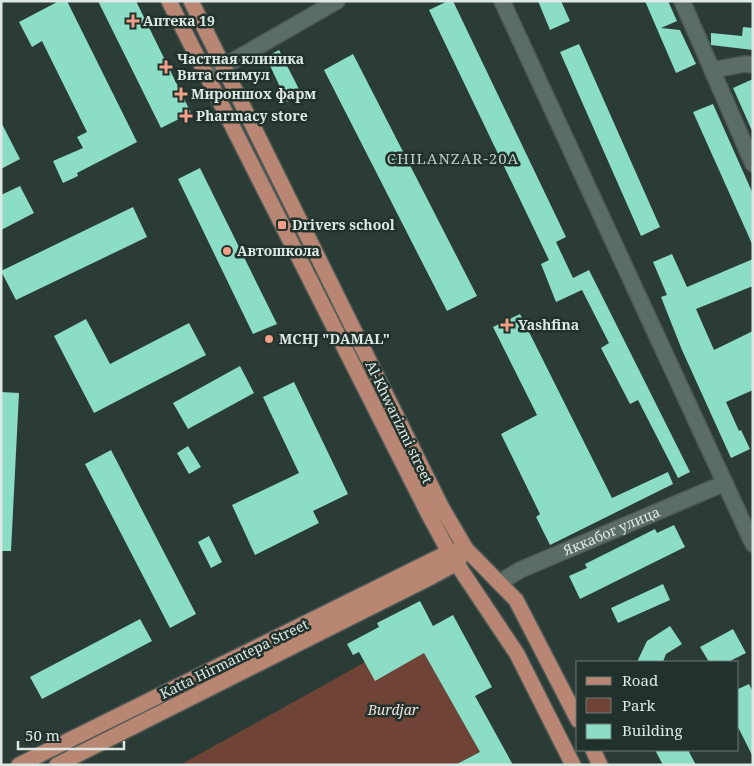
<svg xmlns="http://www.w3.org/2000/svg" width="754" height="766" viewBox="0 0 754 766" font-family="'Noto Serif',serif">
<rect width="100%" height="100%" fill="#2b3b36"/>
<path fill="#6f4336" d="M414 635 480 752 455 765H180Z"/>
<path fill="#8cddc5" d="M59 1H67L137 142 77 173 78 176 63 183 53 161 83 148 77 137 87 132 42 41 32 47 19 22Z
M98 1H136L191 113 161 128Z
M448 1H453L566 237 556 242 573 278 589 270 690 472 678 478 638 400 630 404 601 348 609 343 582 290 556 302 541 264 549 260 429 10Z
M538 1H561L570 21 550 30Z
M645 1H668L677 21 661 28 680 30 696 64 676 73Z
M743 27 753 28V50L711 45V33L742 36Z
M579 44 660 227 641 236 560 52Z
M279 50 302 95 287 102 266 57Z
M353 54 477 296 447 311 324 70Z
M753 79V133L733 88Z
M713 104 753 194V246L693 112Z
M1 122 20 159 1 169Z
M200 168 277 324 253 334 178 179Z
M20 186 34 213 1 230V195Z
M133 207 147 237 16 300 1 271Z
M672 254 687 287 753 259V286L696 309 714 350 753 331V390L726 402 739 431 741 430 750 449 731 458 682 350 661 297 667 295 653 262Z
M520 314 612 498 668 472 673 484 550 545 536 517 540 514 501 434 537 415 493 327Z
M86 319 110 364 189 323 206 355 94 413 54 336Z
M240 366 254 393 188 429 173 403Z
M294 382 348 494 313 511 319 523 255 555 232 505 299 473 263 397Z
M1 392 19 393 11 551H1Z
M188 446 201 467 189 474 177 453Z
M111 450 196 614 170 628 85 464Z
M674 525 685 547 580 599 569 576 587 568 585 564 655 529 657 533Z
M209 536 222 562 211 568 198 542Z
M663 584 670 600 618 623 611 608Z
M420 601 433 626 453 615 492 687 475 696 513 765H455L480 752 424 653 375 681 359 652 353 655 347 644 379 627 377 623Z
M140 619 152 641 42 699 30 677Z
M670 626 682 644 666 654 663 662H637L647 641Z
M733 629 746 653 728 662H709L700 647Z
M749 684 753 692V757L738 727V689Z
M655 750H688L696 765H663Z"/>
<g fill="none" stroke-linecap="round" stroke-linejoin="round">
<defs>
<g id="minor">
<path d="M502 1 753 544"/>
<path d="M682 1 753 164"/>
<path d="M712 70 745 64 753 65"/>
<path d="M207 76 337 1"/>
<path id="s1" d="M499 583 520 570 725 483"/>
</g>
<path id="major" d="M169 1 429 515 449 552 517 654 573 765
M191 1 442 508 466 549 516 600 578 720
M593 750 600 765
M19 765 449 552 457 551
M57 765 431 577 457 563 461 556"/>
</defs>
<use href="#minor" stroke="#4c5955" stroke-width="18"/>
<use href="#major" stroke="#4c5955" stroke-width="18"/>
<use href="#minor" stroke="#5b6d67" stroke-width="15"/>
<use href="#major" stroke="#b88672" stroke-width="15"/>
</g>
<g fill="#f39f86" stroke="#21312c" stroke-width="2">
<path d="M130.5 13.5h5v5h5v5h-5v5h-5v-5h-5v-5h5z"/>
<path d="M163.5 59.5h5v5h5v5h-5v5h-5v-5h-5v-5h5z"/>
<path d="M178.5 86.5h5v5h5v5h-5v5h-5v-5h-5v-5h5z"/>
<path d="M183.5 108.5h5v5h5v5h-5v5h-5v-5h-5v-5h5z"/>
<rect x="277" y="220" width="10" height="10" rx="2.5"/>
<circle cx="227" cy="251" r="5"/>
<path d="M504.5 317.5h5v5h5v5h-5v5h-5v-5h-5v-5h5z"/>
<circle cx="269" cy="339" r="5"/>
</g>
<g text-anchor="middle" stroke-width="5" stroke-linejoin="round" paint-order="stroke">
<g font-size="14" font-weight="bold" fill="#dee8e4" stroke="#21312c" text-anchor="start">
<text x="143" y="26">Аптека 19</text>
<text x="177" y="64">Частная клиника<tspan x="177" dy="16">Вита стимул</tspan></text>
<text x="191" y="99">Мироншох фарм</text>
<text x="196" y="121">Pharmacy store</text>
<text x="292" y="230">Drivers school</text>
<text x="237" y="256">Автошкола</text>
<text x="518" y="330">Yashfina</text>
<text x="279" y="344">MCHJ "DAMAL"</text>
</g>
<g font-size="14" fill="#dee8e4" stroke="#21312c">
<text transform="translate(399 422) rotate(64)" y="5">Al-Khwarizmi street</text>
<text dy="5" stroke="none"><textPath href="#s1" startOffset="124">Яккабог улица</textPath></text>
<text transform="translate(234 659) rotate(-26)" y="5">Katta Hirmаntepa Street</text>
</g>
<g font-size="14" font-style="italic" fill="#f3dfd9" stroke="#21312c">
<text x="393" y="715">Burdjar</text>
</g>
<g font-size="15" letter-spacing="1" fill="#bacec7" stroke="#21312c">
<text x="453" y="164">CHILANZAR-20A</text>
</g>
</g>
<rect width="754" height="766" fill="none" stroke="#dee8e4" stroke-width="5"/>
<rect x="576" y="661" width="162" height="90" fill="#21312c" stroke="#6d7a76"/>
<rect x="586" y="677" width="25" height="8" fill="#b88672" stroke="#6d7a76"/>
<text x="622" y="686" font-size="15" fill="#dee8e4">Road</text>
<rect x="586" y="698" width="25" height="15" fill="#6f4336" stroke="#6d7a76"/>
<text x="622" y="711" font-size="15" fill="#dee8e4">Park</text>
<rect x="586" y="724" width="25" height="15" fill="#8cddc5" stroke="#6d7a76"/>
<text x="622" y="736" font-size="15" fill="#dee8e4">Building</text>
<path d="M18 741v8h106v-8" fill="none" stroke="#dee8e4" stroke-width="2.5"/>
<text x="25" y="741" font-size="15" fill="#dee8e4" stroke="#21312c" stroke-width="4" paint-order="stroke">50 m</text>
</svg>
